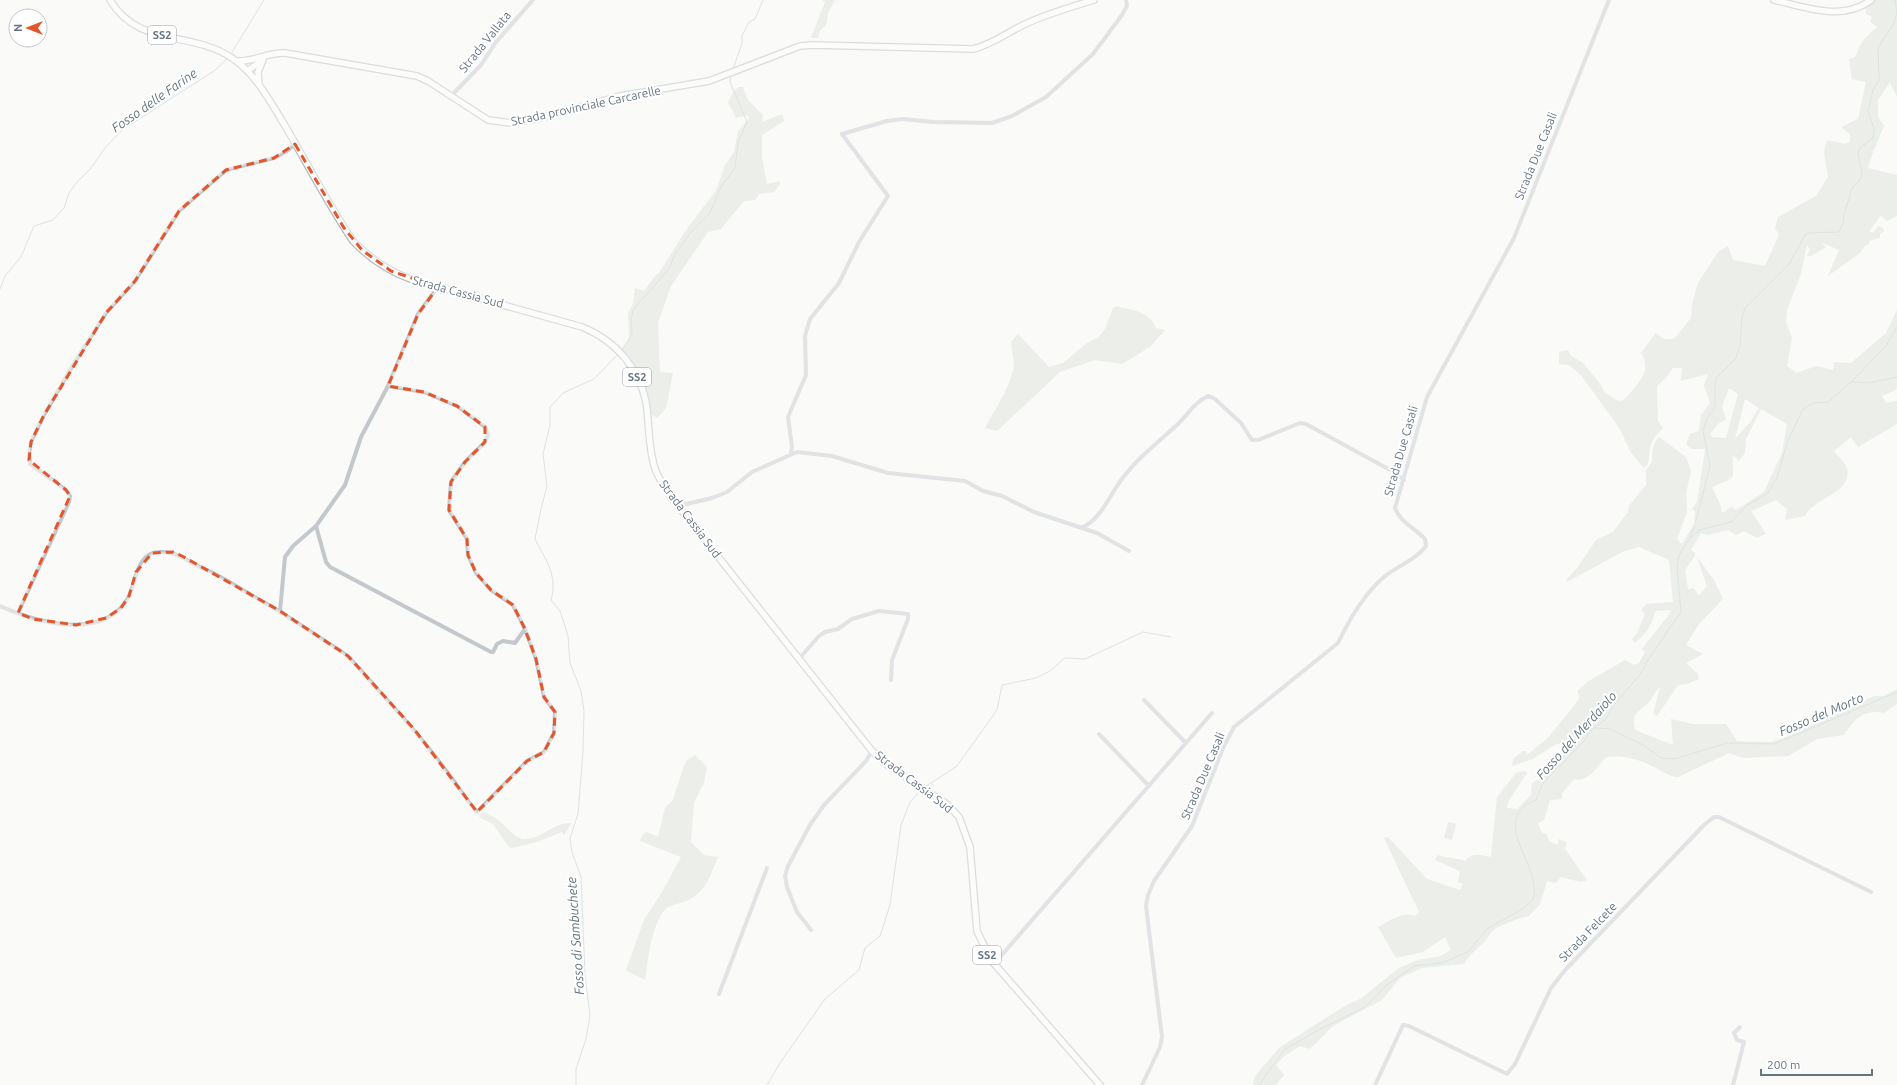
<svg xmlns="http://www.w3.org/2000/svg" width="1897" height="1085" viewBox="0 0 1897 1085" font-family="Ubuntu,sans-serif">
<rect width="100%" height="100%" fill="#fafaf8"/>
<path fill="#dadfd7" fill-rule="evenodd" d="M822 0H835C833 4 830 8 828 13 826 21 829 25 820 30L818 38H811L825 2Z
M1874 0H1897V97L1890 82 1878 100V117L1884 126 1873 152 1868 168 1897 175V216L1887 221 1881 216 1869 231 1873 233 1878 226 1883 228 1884 231 1880 234V238L1869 241V244L1865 246 1860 253 1828 276 1839 250 1820 242 1826 247 1811 256H1807L1810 249 1807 245 1801 274 1787 310 1786 322 1792 338 1787 366 1797 373 1816 366 1833 370 1834 362 1851 363 1886 333 1897 310V387L1896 390 1882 396 1886 403 1897 401V424L1858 447 1851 437 1834 451C1837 456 1844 461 1846 466 1856 493 1813 497 1805 516L1785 520 1787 509 1776 500 1751 511 1766 534 1757 538 1744 531 1736 535 1728 530 1707 535 1701 533 1691 550 1695 553 1694 557 1685 570 1688 589 1694 588 1699 596 1707 586 1697 557 1714 580 1723 599 1699 624 1686 645 1703 654 1686 663 1698 674 1699 679 1687 684 1678 685 1657 716 1653 714 1660 687C1653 692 1654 697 1649 702 1638 713 1631 711 1635 730L1673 745 1671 719 1693 724H1726L1737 741 1771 742 1803 731 1804 726 1820 722 1874 696H1884L1897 689V704L1884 713C1863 709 1855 719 1844 735L1817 739 1788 756 1744 758 1729 753 1678 777C1667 776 1661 770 1652 766 1636 758 1623 755 1606 757 1597 767 1588 783 1574 779L1562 793V799L1550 800 1544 820 1538 823 1542 833 1547 834 1549 841 1557 845 1559 839 1567 842 1565 849 1587 880 1581 882 1561 877 1556 883 1547 881 1540 904 1529 916C1525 916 1499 926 1495 929 1491 931 1488 937 1485 941 1478 949 1469 954 1464 964L1422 968 1400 978 1382 1000 1333 1026 1310 1049 1300 1046 1284 1056 1276 1065 1284 1075 1276 1085H1253L1255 1076 1279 1048 1343 1007 1360 999 1399 968 1418 960 1441 956 1451 950 1445 937 1423 952 1396 958 1378 927C1389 921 1402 911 1415 916L1419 912 1384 838 1388 837 1427 879 1460 890 1463 884 1458 882 1460 871 1435 860 1438 855C1447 859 1456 857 1465 861 1473 852 1480 855 1491 857L1497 797 1516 773 1524 771 1527 773 1508 802 1507 808 1517 809 1531 795 1532 783 1549 773 1566 743 1556 744 1533 759 1512 766 1513 759 1523 751H1526L1527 755 1548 738 1579 699 1578 690 1589 681 1625 660 1634 665 1639 663 1645 652 1642 649 1671 612 1670 610 1655 611C1652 626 1646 633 1635 643L1632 639 1637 633 1645 614 1641 610 1646 604 1673 602 1669 560 1639 547 1622 552 1567 582 1566 580 1577 568 1596 540 1613 532 1628 512 1629 506 1646 485V470L1652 462C1652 453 1652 445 1659 437L1686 457 1691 472 1686 493 1687 512 1677 539 1682 544 1694 524 1695 511 1692 509 1697 502 1704 457 1705 449H1692L1686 444 1690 434 1699 431 1701 415 1710 403 1704 385 1708 374 1681 381 1682 368H1673L1666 378 1657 386 1658 421 1663 428 1654 438 1650 447 1648 464 1644 468 1630 451 1620 429 1581 375 1569 365 1559 364V352L1568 350 1571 356 1582 362 1601 385 1604 392 1618 401 1624 400C1635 387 1654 371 1641 353L1656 333 1664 339H1674L1691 318 1692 304 1698 283 1718 252 1728 246 1733 260 1765 266 1779 235 1775 228 1778 217 1816 196 1828 177 1824 152 1827 140 1845 144 1850 142V134L1841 127 1858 119 1866 82 1852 79 1849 59 1855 57 1863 40 1877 27 1870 22 1872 17 1866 14V8ZM1729 388 1738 394 1726 438 1712 437 1710 434 1719 423 1726 420 1722 406ZM1745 399 1759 408 1751 421 1735 439ZM1761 409 1787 424 1782 453 1764 492 1736 510 1731 507 1722 513C1722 505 1715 495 1712 487L1729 480 1733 476V456L1737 458 1738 462 1745 453 1746 439Z
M739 87H743L748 100 763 115 762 122 782 114 784 121 762 135V158L767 184 779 181 780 184 774 192 759 194 755 200 744 201 721 229 708 232 671 286 658 323 660 372 673 373 666 408 657 418 651 414C647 384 640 373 622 349L629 338 628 313 633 304 635 288 644 291 656 275 659 273 688 227 716 191 725 165 734 152 738 131 749 119 748 115 736 118 728 102 733 92Z
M1117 306C1133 311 1148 310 1156 328L1165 330 1150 347 1122 364 1095 360 1060 372 997 431 985 428C995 409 1010 388 1014 366 1015 363 1011 347 1011 342L1018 334 1049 367 1063 363 1087 343 1098 338 1105 329 1113 308Z
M695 755 707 767 704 782 694 803 691 842 704 855 718 857C711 873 707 889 692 898 682 905 668 902 661 915 650 934 648 959 645 980L626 970 644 920 662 892 681 857 640 841 643 834 647 832 658 837 665 808 673 800 683 768 687 760Z
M482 812C501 815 512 840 525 839 542 839 554 822 571 823L564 836 562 832 537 842 512 848 509 847 493 824 479 817Z
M1448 822 1456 824 1452 840 1444 838Z"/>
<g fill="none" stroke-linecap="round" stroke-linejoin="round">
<path stroke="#bbc7cb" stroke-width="1" d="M231 54 264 0
M733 69 742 43V36L749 22 755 19 763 0
M0 289 5 276 21 257 34 226 53 220 64 208 69 193 77 182 91 168 105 148 122 130 214 71 228 58
M622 350 632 334 631 320 633 310 669 269 675 254 691 232 710 213 721 187 735 168 738 142 747 122 730 82 731 74
M1852 382 1868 383 1897 377
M1696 521 1710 466 1703 431 1707 418 1713 411 1715 405V384L1717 377 1736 358 1740 345 1742 317 1745 308 1789 264 1805 235 1809 233 1839 232 1843 223 1844 215 1852 188 1860 180 1862 173 1858 153 1860 148 1873 138 1874 129 1868 111 1873 90 1879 80 1878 48 1894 23 1897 13 1895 0
M1690 537 1695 526
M1595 728 1610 729 1643 745 1661 758 1674 759 1727 743 1774 744 1897 692
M925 787 957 766 997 710 1002 685 1036 678 1050 671 1065 658 1085 659 1143 632 1171 637
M576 1085V1069L586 1039 590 1015 585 975 581 877 572 852 570 838 578 814 583 751 584 711 581 691 570 663 568 636 564 623 560 611 551 600C558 575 546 561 535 539L541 509 547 486 543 454 550 425V407L563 393 594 379 618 354
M767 1085 782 1060 825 999 859 970 865 948 880 936 890 905 901 825 910 802 921 790
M1259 1085 1284 1050 1313 1033 1365 1007 1388 984 1414 966 1442 963 1468 952 1487 929 1524 908 1534 898C1534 894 1535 889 1534 885 1531 856 1492 817 1536 800L1543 783 1584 741 1593 728 1605 720 1614 705 1643 671 1646 663 1681 612 1677 568 1679 555 1690 538 1699 530 1731 522 1746 506 1767 494 1777 478 1788 440 1803 409 1813 403 1828 402 1851 382 1886 346 1897 327"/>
<defs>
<path id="major" d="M110 0C139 48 190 30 232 58 255 73 270 101 284 124 307 163 328 204 353 241 370 259 390 272 413 280L582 327C617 341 642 371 647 409 649 429 649 450 655 469 659 479 665 487 670 496L872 751 887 765 947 804 959 817 970 847 977 931 991 960 1100 1085
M1774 0C1805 7 1842 22 1871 0
M237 61C254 62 268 52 285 53L417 76 428 81 488 120 511 123 541 118 620 96 709 81 800 46 812 45 973 49C991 45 1007 33 1023 25 1046 14 1070 7 1094 0
M247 71 260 62
M259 84 258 72 263 60"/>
</defs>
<use href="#major" stroke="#b5babe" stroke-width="8"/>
<path stroke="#c3c8cc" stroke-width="4" d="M451 96 481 65 496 42 533 0
M791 454 792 447 788 417 806 375 805 336 810 319 839 283 859 242 888 196 842 134 887 121 903 119 933 122 992 123 1012 116 1046 97 1093 54 1122 15 1127 6 1126 0
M678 506 712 498 727 492 752 472 797 452 832 456 888 473 965 481 983 491 1002 496 1034 512 1097 533 1129 551
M316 526 326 562 330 567 491 652H493L497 644 503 641 515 643 525 629
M1081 528C1101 520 1110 494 1122 479 1138 457 1160 441 1179 423 1189 413 1195 402 1208 396L1215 399 1241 423 1252 440H1258L1300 423 1306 424 1392 471 1404 480
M0 606C37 622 102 642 128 598 135 586 136 558 153 553 174 548 187 562 205 569 226 578 242 591 262 601 283 613 302 626 322 639 331 645 341 650 348 657 359 667 369 680 379 691 405 719 429 747 451 777 460 789 467 801 477 812L527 761 544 752 554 733 555 712 544 697 536 659 525 629 513 605 491 590 476 573 468 555 467 539 449 510 451 482 465 462 485 442 488 435 485 427 457 406 424 392 388 386
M280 611 285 557 293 546 316 526 345 485 361 437 388 386 418 314 438 287
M18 613 69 502 70 496 66 490 30 464 29 454 31 442 44 415 74 363 106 313 135 281 179 211 226 170 274 158 287 151 295 144
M799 659 819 636 825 632 838 629 852 619 879 611 908 614V619L892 660 891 680
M1144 700 1186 743
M1099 734 1149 786
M811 930 797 912 787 887 785 876 788 866 810 825 824 805 866 761 872 751
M994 964 1212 713
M719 994 767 868
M1142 1085 1160 1047 1162 1037 1146 906 1148 895 1154 881 1192 826 1224 746 1234 727 1338 643C1349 620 1364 594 1384 577 1397 566 1416 560 1426 546L1425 539C1416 529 1399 521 1395 508L1427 397 1514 238 1609 0
M1375 1085 1403 1025 1409 1026 1507 1074 1515 1064 1551 988 1566 969 1704 825 1714 817H1719L1871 892
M1733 1085 1744 1042 1737 1040 1734 1033 1740 1027"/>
<use href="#major" stroke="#fff" stroke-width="5.5"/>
</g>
<path d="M0 0H1897V1085H0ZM295 144 344 228 362 250 391 271 438 287 418 314 388 386 424 392 457 406 485 427V442L465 462 451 482 449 510 467 539 468 555 476 573 491 590 513 605 525 629 536 659 544 697 555 712 554 733 544 752 527 761 477 812 414 729 348 656 280 611 182 556 173 552 152 553 136 572 129 596 121 608 106 618 76 625 33 619 18 613 70 496 66 490 29 460 31 442 44 415 106 313 135 281 179 211 226 170 274 158Z" fill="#fafaf8" fill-opacity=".55" fill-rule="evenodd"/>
<path fill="none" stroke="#e4572e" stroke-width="3" stroke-dasharray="8 5" stroke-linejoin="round" d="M295 144 344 228 362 250 391 271 438 287 418 314 388 386 424 392 457 406 485 427V442L465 462 451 482 449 510 467 539 468 555 476 573 491 590 513 605 525 629 536 659 544 697 555 712 554 733 544 752 527 761 477 812 414 729 348 656 280 611 182 556 173 552 152 553 136 572 129 596 121 608 106 618 76 625 33 619 18 613 70 496 66 490 29 460 31 442 44 415 106 313 135 281 179 211 226 170 274 158Z"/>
<g text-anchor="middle" stroke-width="4" stroke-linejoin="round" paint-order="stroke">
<g fill="#fff" stroke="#939fa8" stroke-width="1">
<rect x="148" y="26" width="28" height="18" rx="3"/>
<rect x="623" y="368" width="28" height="18" rx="3"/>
<rect x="973" y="946" width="28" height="18" rx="3"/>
</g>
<g font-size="11" font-weight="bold" fill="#657683">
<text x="162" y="39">SS2</text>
<text x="637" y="381">SS2</text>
<text x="987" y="959">SS2</text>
</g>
<g font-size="12" fill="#657683" stroke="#fff">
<text transform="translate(485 42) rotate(-51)" y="4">Strada Vallata</text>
<text transform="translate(586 106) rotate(-12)" y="4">Strada provinciale Carcarelle</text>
<text transform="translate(1536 156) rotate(-68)" y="4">Strada Due Casali</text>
<text transform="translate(458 292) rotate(15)" y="4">Strada Cassia Sud</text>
<text transform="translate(1401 451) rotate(-74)" y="4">Strada Due Casali</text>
<text transform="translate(690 519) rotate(53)" y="4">Strada Cassia Sud</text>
<text transform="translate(1203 776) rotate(-67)" y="4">Strada Due Casali</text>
<text transform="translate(914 782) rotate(37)" y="4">Strada Cassia Sud</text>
<text transform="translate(1588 932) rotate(-46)" y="4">Strada Felcete</text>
</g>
<g font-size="13" font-style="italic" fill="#60757c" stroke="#fff">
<text transform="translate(154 100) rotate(-35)" y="5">Fosso delle Farine</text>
<text transform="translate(1821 714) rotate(-23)" y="5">Fosso del Morto</text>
<text transform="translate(1576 735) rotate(-48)" y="5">Fosso del Merdaiolo</text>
<text transform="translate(575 936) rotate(-94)" y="5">Fosso di Sambuchete</text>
</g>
</g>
<g transform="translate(28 28) rotate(270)"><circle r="19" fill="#ffffff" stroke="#c1c8cd"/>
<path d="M0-3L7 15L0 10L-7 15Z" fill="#e4572e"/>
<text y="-6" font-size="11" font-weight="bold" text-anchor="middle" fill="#657683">N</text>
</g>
<path d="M1761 1069v6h111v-6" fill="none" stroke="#657683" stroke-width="2"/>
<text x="1767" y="1069" font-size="12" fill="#657683" stroke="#ffffff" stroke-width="3" paint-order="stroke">200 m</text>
</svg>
